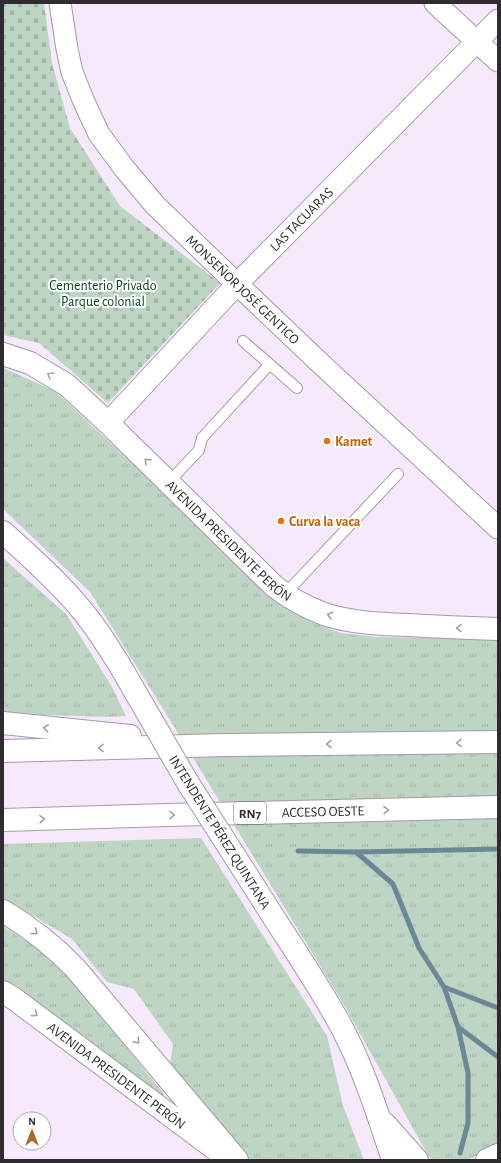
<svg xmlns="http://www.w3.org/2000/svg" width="501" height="1163" viewBox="0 0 501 1163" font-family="'Alegreya Sans',sans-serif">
<defs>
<pattern id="grass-tufts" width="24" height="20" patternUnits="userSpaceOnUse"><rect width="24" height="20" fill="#bdd5c2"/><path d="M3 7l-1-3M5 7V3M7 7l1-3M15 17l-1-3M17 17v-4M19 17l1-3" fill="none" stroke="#a3b7a7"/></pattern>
<pattern id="cemetery-stones" width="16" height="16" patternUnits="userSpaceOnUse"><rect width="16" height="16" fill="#bdd5c2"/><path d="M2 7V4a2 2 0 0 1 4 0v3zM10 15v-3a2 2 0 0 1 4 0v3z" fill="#a3b7a7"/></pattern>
</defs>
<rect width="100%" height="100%" fill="#f5e9fb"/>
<path fill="url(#grass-tufts)" d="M3 368 55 391 272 595 314 623 341 633 376 637 498 639V1146L467 1160H433L429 1157 344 1005 170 720 90 592 3 509Z
M3 558 66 614 112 687 126 716 108 717 21 714 3 711Z
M201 838 327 1036 343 1106 364 1160H242L170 1065 173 1044 134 989 107 982 72 939 10 902 3 899V844Z
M3 926 36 948 73 982 164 1094 162 1097 29 997 3 979Z"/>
<path fill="url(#cemetery-stones)" d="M3 3H44L52 63 70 128 120 206 220 283 108 403 39 343 3 335Z"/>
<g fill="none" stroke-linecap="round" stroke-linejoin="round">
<path stroke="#6c8796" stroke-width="5" d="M298 851 356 852 498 849
M356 852 393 884 419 948 444 987 498 1008
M444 987 458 1027 468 1073V1123L460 1153
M458 1027 498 1057"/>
<defs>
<path id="lane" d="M243 341 297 388
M169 482 199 450 202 438 269 365
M285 594 398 474"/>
<g id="street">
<path id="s1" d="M60 3 67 49 72 72 84 102 99 134 124 168 155 205 237 284 320 363 498 528"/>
<path d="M435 3 498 61"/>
<path id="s2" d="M108 423 237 284 498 20"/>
</g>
<g id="secondary">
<path id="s3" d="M3 354 30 363 67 385 108 423 274 586C289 598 306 607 324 614 351 623 381 624 409 625 439 627 468 628 498 629"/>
<path d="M3 532C29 556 57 580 80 608 95 625 107 645 119 664"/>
<path d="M257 891C285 936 316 980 341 1026 364 1069 378 1115 393 1160"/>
<path id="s4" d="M3 992 13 998 230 1160"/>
<path d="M385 1124 417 1160"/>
<path d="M487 1160 498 1155"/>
</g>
<g id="highway">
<path d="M3 723 130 736"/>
<path d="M3 751 225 745 498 742"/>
<path id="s5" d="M3 820 168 815 498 807"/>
<path d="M3 911C31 928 52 944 75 968L237 1160"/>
</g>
</defs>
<use href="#lane" stroke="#a499a9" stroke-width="12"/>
<use href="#street" stroke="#a499a9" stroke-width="23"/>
<use href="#secondary" stroke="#a499a9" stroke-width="24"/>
<use href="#highway" stroke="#a499a9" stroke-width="24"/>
<use href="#lane" stroke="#fff" stroke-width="10"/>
<use href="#street" stroke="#fff" stroke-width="21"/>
<use href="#secondary" stroke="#fff" stroke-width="22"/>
<use href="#highway" stroke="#fff" stroke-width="22"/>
<defs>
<path id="secondary-bridge" d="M119 664 188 783 257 891"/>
</defs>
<use href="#secondary-bridge" stroke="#a499a9" stroke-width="24" stroke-linecap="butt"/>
<use href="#secondary-bridge" stroke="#fff" stroke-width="22"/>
</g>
<defs><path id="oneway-chevron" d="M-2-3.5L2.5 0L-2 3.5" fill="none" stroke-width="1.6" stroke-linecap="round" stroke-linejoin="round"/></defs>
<g stroke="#a1a0a2">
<use href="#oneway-chevron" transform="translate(50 375) rotate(-149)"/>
<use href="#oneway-chevron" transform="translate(147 461) rotate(-136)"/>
<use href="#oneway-chevron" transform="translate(330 615) rotate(-164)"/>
<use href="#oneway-chevron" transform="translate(459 628) rotate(-177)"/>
<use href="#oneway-chevron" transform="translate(46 728) rotate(-174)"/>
<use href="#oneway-chevron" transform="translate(459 743) rotate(179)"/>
<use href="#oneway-chevron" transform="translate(329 744) rotate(179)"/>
<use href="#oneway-chevron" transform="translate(101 748) rotate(179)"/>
<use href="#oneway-chevron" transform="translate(386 810) rotate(-1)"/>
<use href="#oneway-chevron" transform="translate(172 815) rotate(-1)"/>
<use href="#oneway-chevron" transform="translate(42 819) rotate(-2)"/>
<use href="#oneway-chevron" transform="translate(35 932) rotate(36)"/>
<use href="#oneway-chevron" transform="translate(35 1014) rotate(37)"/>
<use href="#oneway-chevron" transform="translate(137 1041) rotate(50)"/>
</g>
<g fill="#e8710a" stroke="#fff" stroke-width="1.5">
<circle cx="327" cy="441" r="4"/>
<circle cx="281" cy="521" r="4"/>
</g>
<g text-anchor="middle" stroke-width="4" stroke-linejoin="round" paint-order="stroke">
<rect fill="#fff" stroke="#6d6b6f" stroke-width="1" x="234" y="802" width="32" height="22" rx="3"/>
<g font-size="13" font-weight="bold" fill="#2f2b31">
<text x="250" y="818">RN7</text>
</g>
<g font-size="14" fill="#2f2b31" stroke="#fff">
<text dy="5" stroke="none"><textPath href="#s2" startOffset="281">LAS TACUARAS</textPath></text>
<text dy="5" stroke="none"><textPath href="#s1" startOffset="350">MONSEÑOR JOSÉ GENTICO</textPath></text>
<text dy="5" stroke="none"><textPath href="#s3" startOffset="296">AVENIDA PRESIDENTE PERÓN</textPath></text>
<text dy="5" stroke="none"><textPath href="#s5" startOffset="320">ACCESO OESTE</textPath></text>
<text transform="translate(220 832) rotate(58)" y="5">INTENDENTE PÉREZ QUINTANA</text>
<text dy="5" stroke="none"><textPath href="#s4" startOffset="141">AVENIDA PRESIDENTE PERÓN</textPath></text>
</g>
<g font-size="14" fill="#0b4522" stroke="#fff">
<text x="103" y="290">Cementerio Privado<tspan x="103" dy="16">Parque colonial</tspan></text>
</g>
<g font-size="14" font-weight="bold" fill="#c56008" stroke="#fff" text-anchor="start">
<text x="335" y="446">Kamet</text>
<text x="289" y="526">Curva la vaca</text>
</g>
</g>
<rect width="501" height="1163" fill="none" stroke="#2f2b31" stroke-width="8"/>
<g transform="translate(32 1131)"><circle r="19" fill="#ffffff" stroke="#acaaad"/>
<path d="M0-3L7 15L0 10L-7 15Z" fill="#a76c2d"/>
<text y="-6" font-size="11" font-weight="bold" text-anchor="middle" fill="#2f2b31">N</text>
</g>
</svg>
